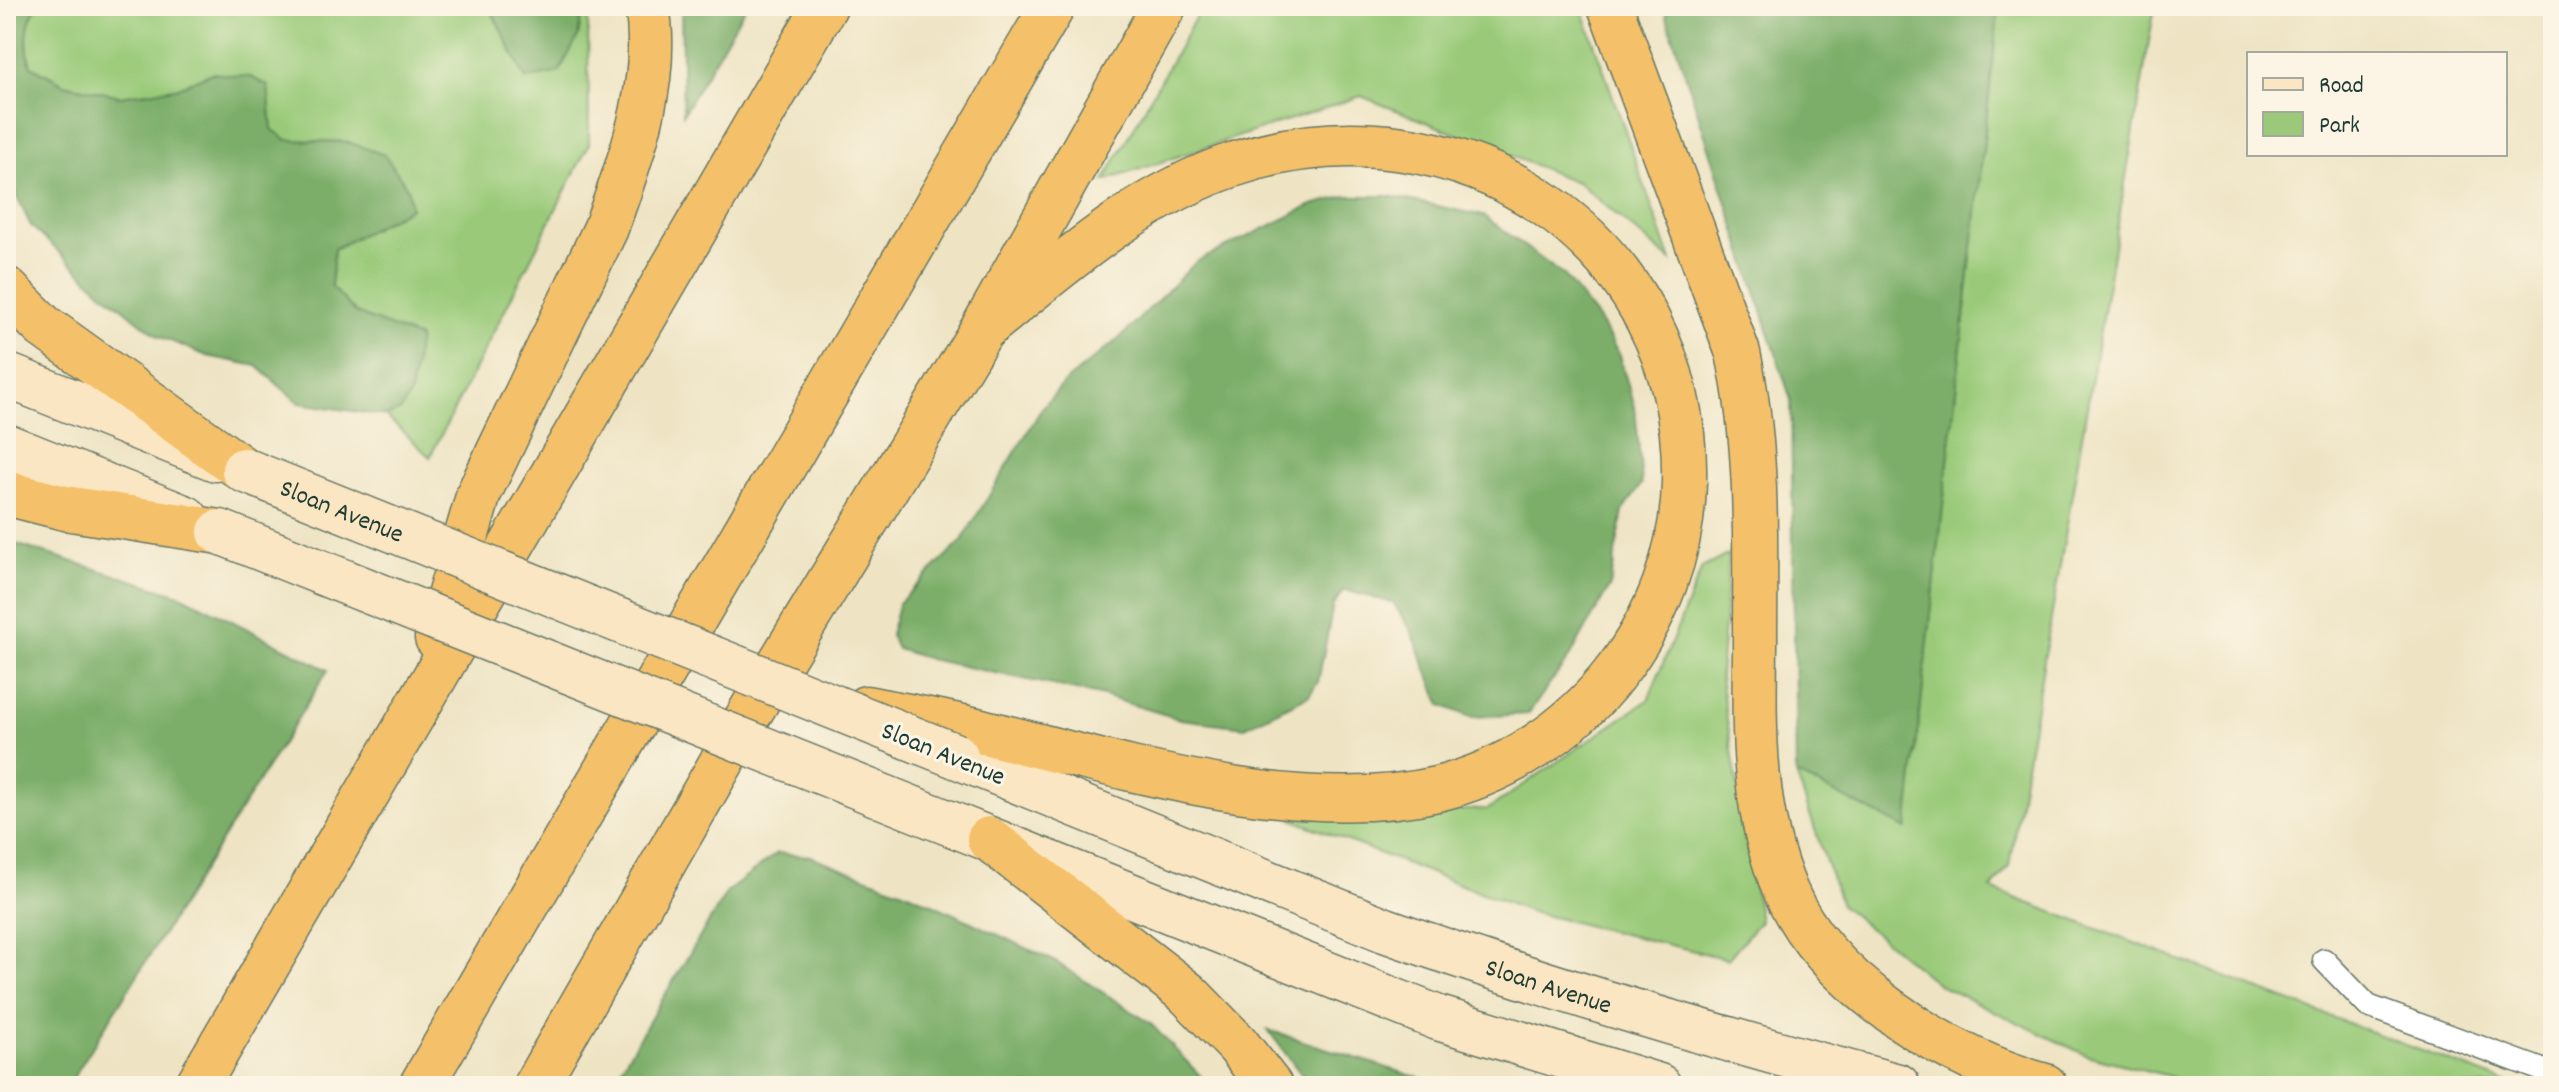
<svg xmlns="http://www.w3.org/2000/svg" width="2559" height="1092" viewBox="0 0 2559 1092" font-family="Dekko,sans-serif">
<rect width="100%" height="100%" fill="#fcf5e5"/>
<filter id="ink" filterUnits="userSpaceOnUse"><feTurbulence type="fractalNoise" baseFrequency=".0125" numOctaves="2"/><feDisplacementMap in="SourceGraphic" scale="16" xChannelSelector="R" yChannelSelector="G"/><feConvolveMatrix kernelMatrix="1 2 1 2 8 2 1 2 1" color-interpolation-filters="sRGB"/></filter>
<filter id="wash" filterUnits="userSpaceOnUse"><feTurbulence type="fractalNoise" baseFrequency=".006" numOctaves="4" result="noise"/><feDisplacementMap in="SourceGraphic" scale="32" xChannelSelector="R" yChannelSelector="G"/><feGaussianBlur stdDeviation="1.8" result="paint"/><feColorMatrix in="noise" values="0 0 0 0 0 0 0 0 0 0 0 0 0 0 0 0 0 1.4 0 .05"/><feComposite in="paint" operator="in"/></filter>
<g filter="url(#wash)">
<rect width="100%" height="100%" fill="#eee4c4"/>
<path fill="#9aca79" stroke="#5c8456" stroke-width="2" d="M38 6H489L526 79 578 37 583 6H588L589 144 430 457 386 416 401 410 419 338 356 313 331 286 334 249 411 208 348 142 287 140 272 130 268 87 212 73 176 88 120 96 64 84 31 66C26 48 24 20 38 6Z
M1202 6H1581L1671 261 1579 183 1361 96 1104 181Z
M1999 6H2155L2009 866 1991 889 2515 1086H2208L2086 1055 1939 985 1841 905 1796 774 1907 828Z
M1729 554 1720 678 1760 921 1728 959 1531 912 1291 819 1488 809 1648 700 1702 568Z"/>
<path fill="#7bae69" stroke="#4d764e" stroke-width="2" d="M6 6H38C25 20 25 48 31 66L64 84 120 96 176 88 212 73 251 77 268 86 272 129 287 140 348 142 385 155 408 189 411 208 334 249 331 286 356 313 419 338 410 395 401 410 386 416 299 403 257 366 207 356 158 336 102 292 31 226 6 175Z
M489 6H583L578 37 559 72 526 79Z
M681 6H746L683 114Z
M1663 6H1999L1907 829 1796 774 1791 400Z
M1347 196H1389L1484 216 1564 276 1599 320 1618 353 1635 407 1642 483 1623 511 1610 586 1571 655 1528 714 1471 717 1441 705 1411 630 1393 603 1344 590 1333 605 1318 682 1308 696 1245 727 1180 719 1100 695 929 659 897 649 890 634 899 603 961 542 1042 408 1064 383 1122 336 1196 262 1312 205Z
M6 541 183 596 328 670 68 1086H6Z
M777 853 810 856 911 894 1054 961 1150 1023 1210 1086H610L727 892Z
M1268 1030 1444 1086H1310Z"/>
</g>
<g filter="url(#ink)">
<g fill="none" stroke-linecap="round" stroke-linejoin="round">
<defs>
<path id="service" d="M2324 960 2368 1006 2553 1074"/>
<g id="secondary">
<path d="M6 375 216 459"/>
<path d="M6 446 186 518"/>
<path id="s1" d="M956 756 1385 930C1554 990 1725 1040 1898 1086"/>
<path d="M934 817 1438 1018 1659 1086"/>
</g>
<path id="motorway" d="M1610 6 1738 353C1759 449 1755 549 1755 648 1754 731 1752 813 1786 892 1806 939 1847 979 1888 1009 1935 1043 1988 1070 2045 1086
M6 289 43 326 244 470
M6 493 65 508 220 532
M437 638 479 493 606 228C631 157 660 82 647 6
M866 708C902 715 937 721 972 729 1111 763 1295 822 1437 789 1507 772 1571 730 1615 673 1657 619 1683 551 1684 482 1690 240 1458 90 1235 164 1137 196 1060 267 982 330
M989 839 1187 993 1237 1044 1270 1086
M197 1086 825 6
M421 1086 1053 6
M535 1086 754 706 982 330 1164 6"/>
</defs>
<use href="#service" stroke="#677766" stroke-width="25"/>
<use href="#secondary" stroke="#677766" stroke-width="47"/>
<use href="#motorway" stroke="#677766" stroke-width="47"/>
<use href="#service" stroke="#fff" stroke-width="22"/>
<use href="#secondary" stroke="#fbe6c3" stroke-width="44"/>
<use href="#motorway" stroke="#f4c16a" stroke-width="44"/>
<defs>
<g id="secondary-bridge">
<path id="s2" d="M244 470 956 756"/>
<path d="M220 532 934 817"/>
</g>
</defs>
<use href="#secondary-bridge" stroke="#677766" stroke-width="47" stroke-linecap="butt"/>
<use href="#secondary-bridge" stroke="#fbe6c3" stroke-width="44"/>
</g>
</g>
<g text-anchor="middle" stroke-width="6" stroke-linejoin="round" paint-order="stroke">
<g font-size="26" fill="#1f3d34" stroke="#fcf5e5">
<text dy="9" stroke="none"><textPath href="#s2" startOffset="106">Sloan Avenue</textPath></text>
<text transform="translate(944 752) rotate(22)" y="9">Sloan Avenue</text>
<text dy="9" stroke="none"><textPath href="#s1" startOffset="636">Sloan Avenue</textPath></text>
</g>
</g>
<rect width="2559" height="1092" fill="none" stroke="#fcf5e5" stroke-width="32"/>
<rect x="2247" y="52" width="260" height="104" fill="#fcf5e5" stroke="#a4ab9e" stroke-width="2"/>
<rect x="2263" y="78" width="40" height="12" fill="#fbe6c3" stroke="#a4ab9e" stroke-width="2"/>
<text x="2319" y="92" font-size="24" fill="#1f3d34">Road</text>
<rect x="2263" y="112" width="40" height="24" fill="#9aca79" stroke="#a4ab9e" stroke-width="2"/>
<text x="2319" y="132" font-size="24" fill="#1f3d34">Park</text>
</svg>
